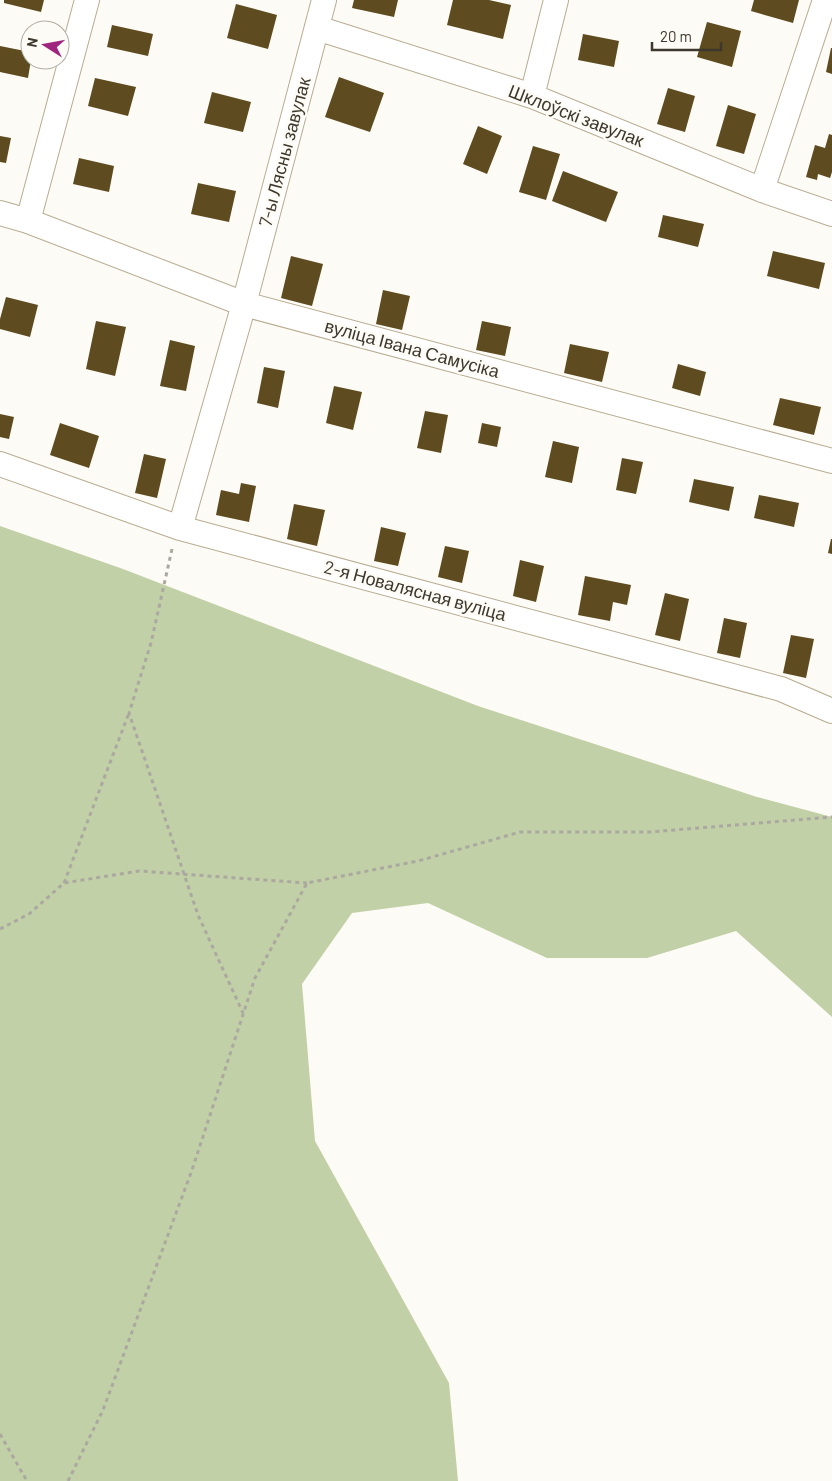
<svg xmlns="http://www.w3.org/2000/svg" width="832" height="1481" viewBox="0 0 832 1481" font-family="Barlow,sans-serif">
<rect width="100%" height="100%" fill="#fdfbf5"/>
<path fill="#c1d0a6" d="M0 526 123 569 478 706 757 797 832 817V1017L736 931 647 958H547L428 903 352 913 302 984 315 1141 449 1383 458 1481H0Z"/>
<path fill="#5e4b1f" d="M4 0H44L41 12 4 3Z
M354 0H398L394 17 352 8Z
M453 0H489L511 5 503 39 447 25Z
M754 0H799L793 23 751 11Z
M236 4 277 15 268 49 227 38Z
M707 22 741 31 732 67 697 57Z
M112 25 153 34 148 56 107 47Z
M583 34 619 41 614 67 578 60Z
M0 46 30 52V60H31L28 78 0 72Z
M831 48H832V74L826 72Z
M339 77 384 93 370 132 325 117Z
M95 78 136 87 128 116 88 106Z
M668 88 695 96 685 132 657 124Z
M212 92 251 102 243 132 204 123Z
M728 105 756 114 744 154 716 146Z
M478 126 502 136 487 174 463 164Z
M829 134 832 135V172L830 178 818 174 817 180 806 177 815 145 825 148Z
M0 136 11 138 6 163 0 162Z
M533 146 560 154 546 200 519 192Z
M79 158 114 166 109 192 73 184Z
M563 171 618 192 606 222 552 201Z
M198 183 236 191 229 222 191 214Z
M663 215 704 224 698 247 658 237Z
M773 251 825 263 819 289 767 276Z
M291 256 323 264 312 306 281 298Z
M383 290 410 296 402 330 376 324Z
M6 297 38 305 30 337 0 329V319Z
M96 321 126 327 115 376 86 369Z
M482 321 511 327 505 356 476 350Z
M170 340 195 346 186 391 160 386Z
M570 344 609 352 602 382 564 373Z
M678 364 706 372 700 396 672 388Z
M264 367 285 371 278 408 257 403Z
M334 386 362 392 353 430 326 423Z
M780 398 821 407 814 435 773 425Z
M425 411 448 415 441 453 417 448Z
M0 414 14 417 9 439 0 437Z
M60 423 99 436 89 468 50 455Z
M482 423 501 427 497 447 478 443Z
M553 441 579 447 572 483 545 477Z
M144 454 166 459 157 498 135 493Z
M622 458 643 462 636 494 616 490Z
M694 479 734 487 729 511 689 502Z
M241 483 256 486 249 522 216 515 221 490 239 494Z
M759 495 799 503 794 527 754 518Z
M294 504 325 510 317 546 287 539Z
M381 527 406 533 398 566 374 561Z
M831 539H832V554L828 553Z
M445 546 469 551 462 583 438 577Z
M520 560 544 566 536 602 513 596Z
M585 576 631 585 627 605 613 602 610 621 578 615Z
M665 593 689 599 680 641 655 635Z
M724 618 747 623 740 658 717 653Z
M791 635 814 639 806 678 783 673Z"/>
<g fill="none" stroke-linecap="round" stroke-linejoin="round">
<defs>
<path id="minor" d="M317 28 532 96 762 190 832 214
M532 96 556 0
M762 190 825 0
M0 213 28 221 244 304 832 461
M28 221 87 0
M0 464 180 528 781 689 832 711
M180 528 244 304 324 0"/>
</defs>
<use href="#minor" stroke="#b8ac92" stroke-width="26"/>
<path stroke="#aba8a0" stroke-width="3" stroke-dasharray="4 4" stroke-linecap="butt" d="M172 549 151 643 129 713 198 915 243 1013
M64 883 129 713
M0 929 29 914 64 883 139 871 307 883
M0 1434 27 1481
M68 1481 103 1410 192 1170 255 978 307 883 418 861 520 832H650L832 817"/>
<use href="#minor" stroke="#fff" stroke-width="24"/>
</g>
<g text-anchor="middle" stroke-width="5" stroke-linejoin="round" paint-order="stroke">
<g font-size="18" fill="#3d382d" stroke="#fdfbf5">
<text transform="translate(576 116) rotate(21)" y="6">Шклоўскі завулак</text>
<text transform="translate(285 152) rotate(-75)" y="6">7-ы Лясны завулак</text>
<text transform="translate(412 349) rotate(15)" y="6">вуліца Івана Самусіка</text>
<text transform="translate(415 591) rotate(15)" y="6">2-я Новалясная вуліца</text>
</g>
</g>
<g transform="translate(45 45) rotate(281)"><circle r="24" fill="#fdfbf5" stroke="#b0ada5"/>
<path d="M0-4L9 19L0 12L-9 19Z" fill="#9e267f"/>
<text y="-8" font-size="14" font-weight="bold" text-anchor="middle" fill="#3d382d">N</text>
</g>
<path d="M652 42v8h69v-8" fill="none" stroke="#3d382d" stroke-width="2.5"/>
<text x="660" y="42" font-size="15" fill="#3d382d" stroke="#fdfbf5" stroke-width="4" paint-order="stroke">20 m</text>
</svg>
